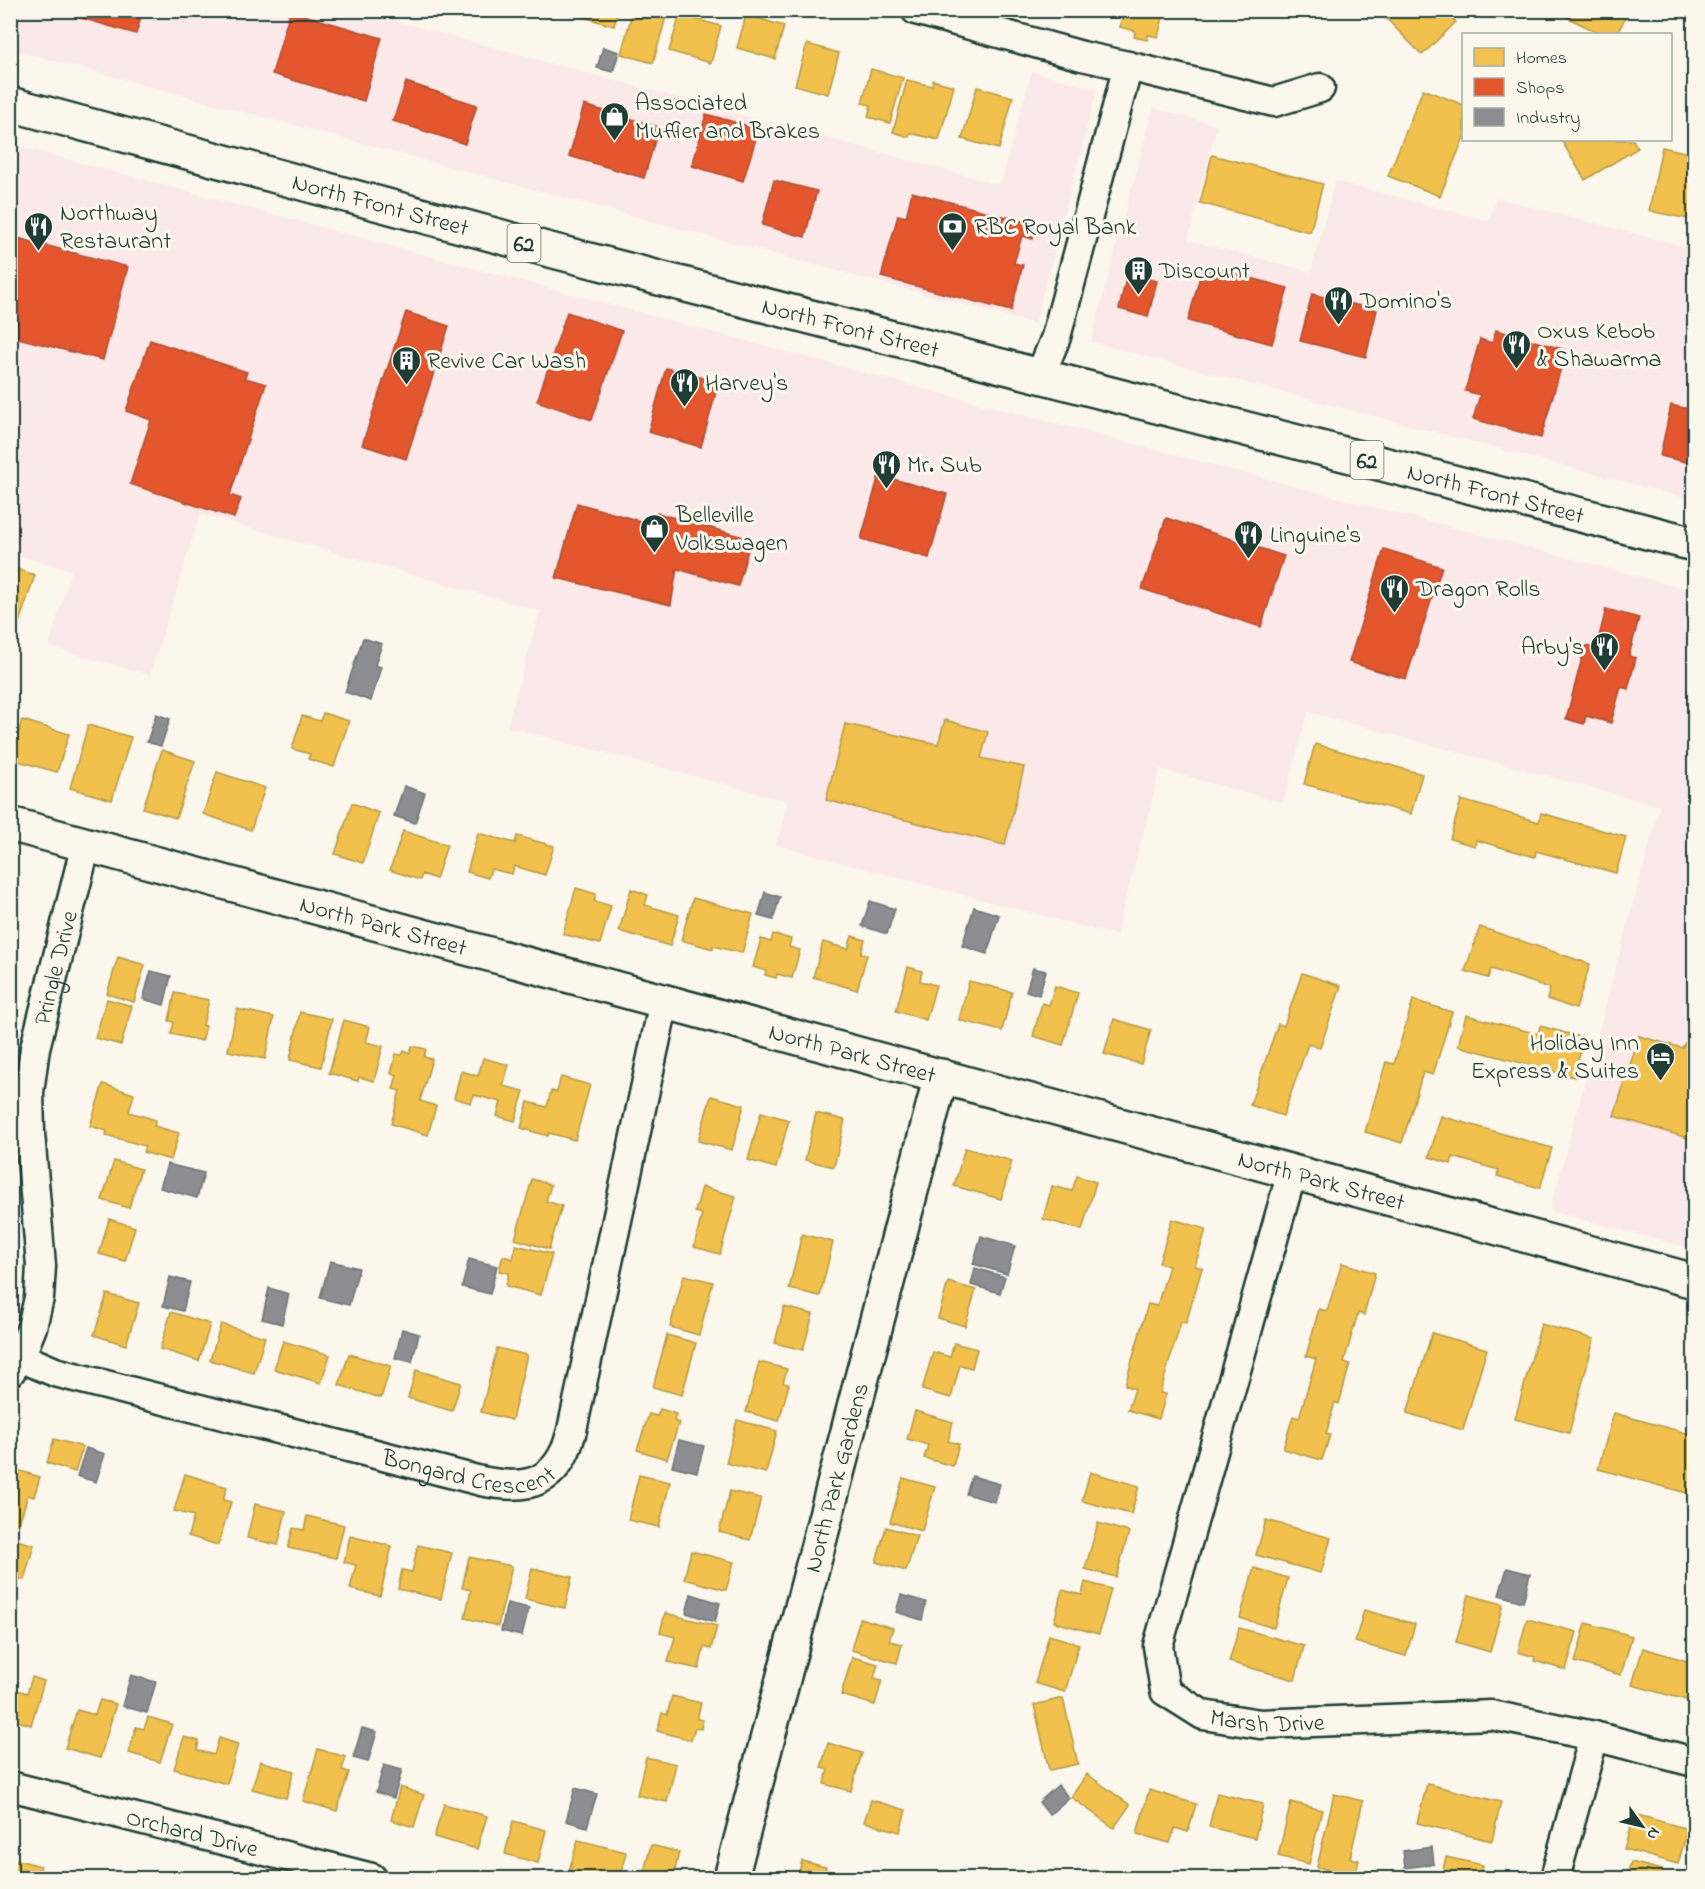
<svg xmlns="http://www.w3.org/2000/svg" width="1705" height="1889" viewBox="0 0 1705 1889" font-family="'Indie Flower',sans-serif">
<rect width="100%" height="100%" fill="#fbf7ec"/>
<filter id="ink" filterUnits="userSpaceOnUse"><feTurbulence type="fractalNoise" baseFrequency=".0167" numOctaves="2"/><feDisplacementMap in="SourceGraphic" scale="12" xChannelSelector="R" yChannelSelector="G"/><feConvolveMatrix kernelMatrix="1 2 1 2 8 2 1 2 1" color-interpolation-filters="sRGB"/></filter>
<g filter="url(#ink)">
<path fill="#fbe8e8" d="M10 11H358L1000 185 1032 72 1097 89 1035 324 11 49Z
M1153 108 1217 125 1188 240 1311 272 1335 181 1489 221 1496 198 1694 249V500L1091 342Z
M10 144 977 403 1694 591V1249L1550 1211 1660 806 1308 712 1283 803 1160 769 1116 935 776 845 788 801 507 727 540 611 200 514 150 675 49 647 71 570 11 554Z"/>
<path fill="#f2c14e" stroke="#b39946" stroke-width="1.5" d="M565 10H618L614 26 565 12Z
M633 10H668L653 63 621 54Z
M1124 10H1165L1158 37 1148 35 1147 40 1134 37 1135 31 1120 27Z
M1378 10H1444L1456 22 1422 55Z
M1556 10H1629L1617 34H1601L1556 12Z
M680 15 721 26 711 63 669 51Z
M746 15 784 26 775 59 737 48Z
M807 44 839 53 828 94 795 85Z
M871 69 903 78 890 123 868 117 871 105 862 103Z
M907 80 932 86 933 80 954 86 939 140 910 133 909 137 893 132Z
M977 87 1013 97 999 149 962 139Z
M1423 89 1464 105V137L1440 196 1388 176Z
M1561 140H1633L1638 148 1585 180Z
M1662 147 1694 154V220L1649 211Z
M1212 155 1323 184 1310 232 1200 203Z
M10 567 35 575 15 635 10 634Z
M323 713 349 721 334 767 308 759 310 754 292 749 302 716 320 721Z
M22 720 69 734 57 772 11 759Z
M945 720 988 732 981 758 1024 767 1005 845 826 800 845 724 938 744Z
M88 725 131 737 112 800 70 788Z
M1315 744 1422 774 1411 814 1304 784Z
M162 750 195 761 176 818 143 808Z
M217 772 265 788 251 830 203 814Z
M1461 800 1539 822 1541 813 1626 837 1616 873 1536 851 1535 857 1476 840 1475 846 1450 839Z
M352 803 379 813 363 863 335 854Z
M403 831 447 845 436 879 422 874 420 880 390 870Z
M478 833 515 843 517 836 554 846 545 875 514 866 512 874 491 869 488 878 467 872Z
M576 888 596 894 594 901 611 906 600 944 563 934Z
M631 889 648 895 645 905 679 915 670 946 619 931Z
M693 898 753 914 742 953 713 946V949L681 940Z
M1480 927 1590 964 1576 1009 1547 999 1550 988 1491 969 1488 978 1465 971Z
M773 934 791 939 789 947 800 950 792 978 777 974 776 978 765 975 766 971 753 967 761 939 771 942Z
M852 936 865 940 861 953 867 955 857 990 813 977 823 942 848 949Z
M118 957 145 965 134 1002 107 994Z
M908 967 922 971 920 981 936 985 926 1020 896 1011Z
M1302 973 1341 986 1320 1048 1308 1044 1283 1116 1250 1105 1278 1024 1284 1026Z
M969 981 1012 992 1002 1031 959 1020Z
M1055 986 1078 993 1063 1045 1033 1036 1042 1003 1049 1005Z
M175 993 209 1000 203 1025 206 1026 202 1041 171 1034 174 1022 169 1021Z
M107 999 132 1006 121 1045 95 1038Z
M1413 1000 1452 1012 1433 1075 1423 1072 1402 1143 1365 1132 1386 1062 1394 1064Z
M237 1009 274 1017 265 1059 228 1051Z
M300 1012 332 1019 321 1067 290 1060Z
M1466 1015 1538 1034 1540 1026 1584 1038 1574 1077 1458 1046Z
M1114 1019 1151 1030 1141 1064 1104 1054Z
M344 1020 370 1027 366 1042 383 1046 374 1081 359 1077 358 1081 329 1073Z
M1639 1036 1682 1048 1687 1040 1694 1042V1149L1689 1146 1691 1139 1614 1116Z
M412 1046 426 1049 424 1057 432 1059 420 1101 436 1106 428 1135 391 1124 400 1091 393 1089 397 1075 391 1073 396 1054 402 1055 404 1051 410 1053Z
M483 1058 509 1065 503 1086 524 1091 515 1121 497 1116 501 1102 474 1095 471 1103 454 1098 461 1071 478 1076Z
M561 1077 590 1085 575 1140 549 1133 548 1136 521 1128 528 1102 547 1107 551 1091 557 1092Z
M103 1084 134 1094 129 1112 156 1120 154 1126 179 1133 171 1160 143 1152 145 1146 106 1135 107 1131 90 1126Z
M711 1096 744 1105 732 1150 698 1141Z
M761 1112 789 1120 776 1168 748 1160Z
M816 1113 845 1120 834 1167 805 1160Z
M1441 1116 1552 1148 1540 1188 1497 1176 1499 1170 1453 1157 1451 1164 1429 1157Z
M965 1148 1012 1161 1001 1199 954 1186Z
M114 1161 141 1169 129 1208 102 1200Z
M1077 1176 1096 1182 1082 1230 1043 1219 1052 1186 1072 1191Z
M532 1179 551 1185 546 1201 562 1206 549 1249 515 1239Z
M702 1187 736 1196 720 1254 694 1247 702 1214 695 1212Z
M109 1219 135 1227 125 1261 99 1254Z
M1172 1219 1206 1229 1195 1266 1202 1268 1186 1323 1181 1322 1160 1393 1166 1394 1159 1419 1128 1410 1135 1389 1125 1385 1148 1304 1157 1306 1169 1266 1159 1263Z
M802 1234 833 1242 820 1296 789 1289Z
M516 1245 552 1254 541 1295 506 1286 509 1273 499 1271 503 1256 513 1259Z
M1342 1263 1375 1273 1364 1315 1358 1313 1344 1362 1350 1364 1339 1404 1335 1402 1326 1434 1330 1435 1322 1460 1283 1449 1293 1416 1299 1418 1316 1359 1306 1356 1319 1309 1327 1311Z
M684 1275 713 1282 699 1335 670 1327Z
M948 1282 976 1290 965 1326 938 1318Z
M107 1294 139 1303 126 1345 94 1335Z
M784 1307 813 1314 803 1350 775 1343Z
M171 1312 210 1324 199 1361 160 1349Z
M221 1324 265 1337 254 1373 210 1360Z
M1541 1324 1594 1339 1569 1433 1515 1419Z
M1432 1333 1487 1349 1463 1430 1407 1413Z
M667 1335 696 1343 682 1395 653 1387Z
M283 1341 330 1355 321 1383 274 1369Z
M954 1343 977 1349 972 1368 960 1365 951 1398 922 1390 933 1352 950 1357Z
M497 1348 527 1355 512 1420 481 1412Z
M349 1354 391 1366 381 1398 339 1385Z
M759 1362 787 1369 783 1383 789 1384 779 1421 746 1412Z
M416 1370 461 1383 452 1411 408 1398Z
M660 1409 676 1414 674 1421 679 1423 667 1459 637 1450 649 1414 657 1416Z
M915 1411 953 1422 948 1441 959 1444 953 1466 924 1458 928 1445 907 1439Z
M1614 1413 1694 1435V1495L1598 1469Z
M737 1420 777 1431 766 1473 726 1463Z
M54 1439 83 1447 75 1472 47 1463Z
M11 1468 40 1477 34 1497 28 1495 19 1524 10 1522Z
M1090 1472 1139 1486 1131 1514 1082 1501Z
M185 1474 227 1487 223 1500 231 1502 218 1545 188 1536 194 1516 174 1511Z
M639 1475 670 1482 659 1527 628 1520Z
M903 1478 935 1487 922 1531 890 1522Z
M730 1491 761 1498 750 1540 719 1532Z
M255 1504 286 1511 278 1545 247 1538Z
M307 1516 344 1525 336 1558 288 1548 293 1528 304 1530Z
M1266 1520 1331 1538 1321 1573 1256 1555Z
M1098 1523 1129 1532 1116 1577 1085 1569Z
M886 1527 917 1536 906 1571 876 1562Z
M350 1536 392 1546 380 1596 350 1589 356 1565 344 1562Z
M10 1538 34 1545 24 1580 10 1576Z
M418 1545 452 1553 441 1599 398 1589 402 1570 412 1572Z
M691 1551 734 1562 726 1590 684 1579Z
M469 1557 512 1566 498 1626 465 1618 471 1590 462 1588Z
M532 1568 572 1577 565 1608 525 1599Z
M1254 1568 1288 1578 1274 1628 1240 1618Z
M1085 1582 1111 1589 1099 1634 1054 1622 1062 1590 1082 1595Z
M1469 1595 1503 1604 1490 1652 1456 1642Z
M1364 1610 1415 1624 1406 1656 1355 1642Z
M665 1613 717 1626 711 1649 704 1647 699 1669 668 1662 675 1637 660 1633Z
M860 1618 893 1628 889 1641 902 1644 897 1663 851 1650Z
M1527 1619 1577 1632 1566 1670 1534 1661 1535 1657 1518 1652Z
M1586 1623 1632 1636 1621 1675 1575 1662Z
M1239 1628 1304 1646 1295 1680 1229 1662Z
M1049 1635 1079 1644 1065 1692 1035 1683Z
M1643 1648 1694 1663V1684L1690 1701 1632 1685Z
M852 1657 878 1664 874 1678 882 1680 875 1705 841 1695Z
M32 1677 44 1681 31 1725 11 1719 10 1721V1688L27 1693Z
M672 1696 701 1703 697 1719 703 1720 701 1729 695 1728 691 1740 657 1731 662 1713 667 1715Z
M1063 1698 1078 1764 1049 1770 1034 1705Z
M100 1700 116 1704 100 1758 65 1748 77 1710 95 1715Z
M148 1717 172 1724 160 1762 129 1753 136 1727 144 1729Z
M184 1737 199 1741 197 1750 214 1755 219 1738 238 1744 227 1784 174 1769Z
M828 1743 862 1753 851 1791 824 1784 828 1770 821 1768Z
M318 1749 346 1757 342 1770 349 1772 337 1811 303 1801Z
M646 1757 676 1764 667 1802 637 1795Z
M260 1761 294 1771 286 1798 252 1789Z
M1087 1774 1130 1805 1114 1828 1071 1797Z
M1427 1784 1501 1802 1492 1841 1417 1823Z
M400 1787 424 1795 414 1827 391 1820Z
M1149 1790 1196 1804 1188 1832 1175 1828 1170 1843 1137 1834Z
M1217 1793 1263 1804 1255 1838 1209 1827Z
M1334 1794 1363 1801 1350 1858 1359 1860 1355 1876 1317 1867Z
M871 1800 906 1810 900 1832 864 1822Z
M1291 1802 1322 1810 1309 1864 1278 1856Z
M444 1804 487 1816 477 1849 434 1837Z
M1634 1814 1688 1829 1678 1864 1624 1849Z
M513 1821 546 1830 538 1863 505 1854Z
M578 1840 626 1852 620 1878H599L569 1871Z
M651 1845 679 1852 673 1878H642Z
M1446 1857 1483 1865 1479 1878H1441Z
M10 1858 41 1866 37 1878H10Z
M802 1861 826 1867 823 1876 831 1878H797Z
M1631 1862 1662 1870 1660 1878H1626Z"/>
<path fill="#e4572e" stroke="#a94f30" stroke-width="1.5" d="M54 10H143L136 34Z
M290 11 382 38 364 101 272 74Z
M406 82 477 105 465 144 393 121Z
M584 105 659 127 644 178 569 156Z
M706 114 759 129 743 181 692 166Z
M774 180 817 191 805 237 762 225Z
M912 192 1037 225 1033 239 1022 236 1014 263 1023 265 1011 311 881 277 898 215 906 217Z
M10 236 128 267 103 360 10 336Z
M1203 265 1288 288 1272 344 1188 321Z
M1127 274 1157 281 1148 317 1119 309Z
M1312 294 1377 310 1366 357 1300 341Z
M406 312 449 326 406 459 362 445Z
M567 312 622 331 592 420 537 401Z
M1496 330 1566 350 1541 438 1473 419 1480 395 1465 391 1480 339 1492 343Z
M150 340 247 372 245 378 266 384 230 495 241 499 234 518 130 484 151 420 126 411Z
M666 368 719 382 701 447 648 432Z
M1671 405 1694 410V464L1660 456Z
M879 475 947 494 929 558 861 539Z
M577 503 654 525 657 513 751 539 738 586 677 569 671 605 556 578Z
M1166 518 1284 556 1261 627 1142 589Z
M1384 549 1442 567 1406 679 1349 662Z
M1606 609 1639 618 1629 656 1636 658 1628 689 1621 687 1611 723 1586 716 1584 724 1566 719 1585 646 1596 648Z"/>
<path fill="#8d8d92" stroke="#6c7576" stroke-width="1.5" d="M603 47 619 52 613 72 597 68Z
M363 638 382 644 375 665 381 667 371 701 345 692Z
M156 714 170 719 161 746 147 742Z
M404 786 425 793 415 823 394 816Z
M765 892 780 897 773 920 758 916Z
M870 901 895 909 887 934 862 926Z
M974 907 999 915 987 954 962 946Z
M1033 968 1046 971 1039 995 1026 991Z
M151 971 171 976 164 1005 143 999Z
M167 1164 204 1173 197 1198 160 1188Z
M981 1236 1015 1246 1007 1274 973 1264Z
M469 1259 497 1266 490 1294 462 1287Z
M330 1261 359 1268 349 1305 320 1298Z
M975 1268 1005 1277 1000 1293 971 1285Z
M170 1277 190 1282 183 1311 163 1306Z
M269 1288 289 1294 282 1324 262 1319Z
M402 1329 419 1334 412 1362 395 1358Z
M679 1440 704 1446 697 1472 672 1466Z
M86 1448 105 1454 96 1482 77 1476Z
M972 1476 1000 1484 995 1502 966 1494Z
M1507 1568 1530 1574 1523 1602 1499 1595Z
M691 1594 720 1603 715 1622 686 1613Z
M901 1595 926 1602 922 1620 896 1612Z
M507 1603 529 1608 522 1636 501 1631Z
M131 1675 156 1682 147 1713 122 1706Z
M362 1728 377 1732 368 1762 353 1758Z
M384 1765 402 1770 394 1798 376 1792Z
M1058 1785 1069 1798 1049 1815 1039 1802Z
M575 1788 597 1794 587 1827 566 1821Z
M1432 1847 1434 1864 1405 1868 1403 1851Z"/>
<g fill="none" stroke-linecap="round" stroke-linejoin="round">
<defs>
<g id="minor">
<path d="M916 10 1082 56 1128 66 1056 337 1040 376"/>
<path d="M1128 66 1274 102 1320 88"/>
<path id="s1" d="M1292 1172 1158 1646 1165 1691 1203 1715 1260 1724 1491 1715 1594 1736 1694 1762"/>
<path id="s2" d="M20 1357 55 1372 481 1481C514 1488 547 1489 564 1453 568 1446 570 1437 572 1430L664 1001"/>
<path id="s3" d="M10 1372 20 1357 32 1327 39 1298 41 1266 30 1133 29 1092 35 1048 86 844"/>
<path id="s4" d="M10 1786 372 1878"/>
<path d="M1555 1878 1594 1736"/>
</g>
<g id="tertiary">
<path id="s5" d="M10 824 1694 1281"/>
<path id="s6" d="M731 1878 941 1076"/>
</g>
<g id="primary">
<path id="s7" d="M10 104 546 249 1694 544"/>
</g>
</defs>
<use href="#minor" stroke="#1f3d34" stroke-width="33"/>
<use href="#tertiary" stroke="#1f3d34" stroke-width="38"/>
<use href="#primary" stroke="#1f3d34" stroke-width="38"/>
<use href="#minor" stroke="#fbf7ec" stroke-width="28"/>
<use href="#tertiary" stroke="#fbf7ec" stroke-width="33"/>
<use href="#primary" stroke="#fbf7ec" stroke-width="33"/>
</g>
</g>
<defs>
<symbol id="shop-pin" viewBox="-11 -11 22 30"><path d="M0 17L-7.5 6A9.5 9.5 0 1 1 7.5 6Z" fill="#1f3d34" stroke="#fbf7ec"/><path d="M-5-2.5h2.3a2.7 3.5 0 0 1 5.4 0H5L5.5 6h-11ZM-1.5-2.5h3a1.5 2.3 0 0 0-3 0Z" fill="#fff"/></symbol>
<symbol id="restaurant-pin" viewBox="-11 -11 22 30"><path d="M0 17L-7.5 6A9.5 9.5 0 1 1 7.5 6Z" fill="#1f3d34" stroke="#fbf7ec"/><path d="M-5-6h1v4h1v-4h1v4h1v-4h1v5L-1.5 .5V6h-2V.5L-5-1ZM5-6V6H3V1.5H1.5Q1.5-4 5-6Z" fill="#fff"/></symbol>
<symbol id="bank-pin" viewBox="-11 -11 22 30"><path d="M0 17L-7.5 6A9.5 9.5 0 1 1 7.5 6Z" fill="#1f3d34" stroke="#fbf7ec"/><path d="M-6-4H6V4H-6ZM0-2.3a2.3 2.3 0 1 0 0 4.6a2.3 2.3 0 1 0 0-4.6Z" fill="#fff"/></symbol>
<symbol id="building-pin" viewBox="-11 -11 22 30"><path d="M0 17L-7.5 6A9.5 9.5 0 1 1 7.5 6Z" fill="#1f3d34" stroke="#fbf7ec"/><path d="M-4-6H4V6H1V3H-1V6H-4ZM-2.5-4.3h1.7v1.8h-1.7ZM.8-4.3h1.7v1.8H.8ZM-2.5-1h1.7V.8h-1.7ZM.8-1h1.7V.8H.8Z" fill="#fff"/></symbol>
<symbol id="hotel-pin" viewBox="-11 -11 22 30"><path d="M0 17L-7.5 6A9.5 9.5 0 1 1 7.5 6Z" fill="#1f3d34" stroke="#fbf7ec"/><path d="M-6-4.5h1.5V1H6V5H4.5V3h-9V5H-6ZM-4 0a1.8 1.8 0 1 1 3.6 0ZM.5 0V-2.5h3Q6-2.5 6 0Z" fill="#fff"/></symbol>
</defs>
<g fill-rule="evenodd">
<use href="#shop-pin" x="598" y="100" width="33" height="45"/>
<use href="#restaurant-pin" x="22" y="210" width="33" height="45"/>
<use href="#bank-pin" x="936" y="210" width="33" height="45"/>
<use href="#building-pin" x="1122" y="254" width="33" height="45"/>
<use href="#restaurant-pin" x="1322" y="284" width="33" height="45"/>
<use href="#restaurant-pin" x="1500" y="328" width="33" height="45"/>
<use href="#building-pin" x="390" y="344" width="33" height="45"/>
<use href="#restaurant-pin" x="668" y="366" width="33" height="45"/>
<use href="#restaurant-pin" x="870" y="448" width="33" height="45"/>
<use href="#shop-pin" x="638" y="512" width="33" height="45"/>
<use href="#restaurant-pin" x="1232" y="518" width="33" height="45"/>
<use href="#restaurant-pin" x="1378" y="572" width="33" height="45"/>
<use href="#restaurant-pin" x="1588" y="630" width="33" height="45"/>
<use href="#hotel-pin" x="1644" y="1040" width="33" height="45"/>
</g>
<g text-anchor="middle" stroke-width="6" stroke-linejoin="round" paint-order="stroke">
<g fill="#fbf7ec" stroke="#61756b" stroke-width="1.5">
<rect x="507.5" y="224" width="33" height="38" rx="4.5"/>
<rect x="1350.5" y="441" width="33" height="38" rx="4.5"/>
</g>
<g font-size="22" font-weight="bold" fill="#1f3d34">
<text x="524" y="251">62</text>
<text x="1367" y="468">62</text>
</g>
<g font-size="24" fill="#1f3d34" stroke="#fbf7ec" text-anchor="start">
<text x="635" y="110">Associated<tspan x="635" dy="28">Muffler and Brakes</tspan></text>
<text x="60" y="220">Northway<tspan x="60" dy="28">Restaurant</tspan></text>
<text x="974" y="234">RBC Royal Bank</text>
<text x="1159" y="278">Discount</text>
<text x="1360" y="308">Domino's</text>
<text x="1537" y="338">Oxus Kebob<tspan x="1537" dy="28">&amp; Shawarma</tspan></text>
<text x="427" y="368">Revive Car Wash</text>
<text x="705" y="390">Harvey's</text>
<text x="907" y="472">Mr. Sub</text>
<text x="676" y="522">Belleville<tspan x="676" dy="28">Volkswagen</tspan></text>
<text x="1270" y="542">Linguine's</text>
<text x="1416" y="596">Dragon Rolls</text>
<text x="1584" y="654" text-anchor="end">Arby's</text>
<text x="1639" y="1050" text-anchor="end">Holiday Inn<tspan x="1639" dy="28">Express &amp; Suites</tspan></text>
</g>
<g font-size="24" fill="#1f3d34" stroke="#fbf7ec">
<text dy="8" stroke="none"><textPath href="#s7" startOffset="384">North Front Street</textPath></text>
<text dy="8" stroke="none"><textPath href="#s7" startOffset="870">North Front Street</textPath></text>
<text dy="8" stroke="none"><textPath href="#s7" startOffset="1536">North Front Street</textPath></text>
<text dy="8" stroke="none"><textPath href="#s5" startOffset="387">North Park Street</textPath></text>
<text dy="8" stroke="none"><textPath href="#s3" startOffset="414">Pringle Drive</textPath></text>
<text dy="8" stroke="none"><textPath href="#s5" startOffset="873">North Park Street</textPath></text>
<text dy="8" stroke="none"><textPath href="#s5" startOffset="1359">North Park Street</textPath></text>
<text dy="8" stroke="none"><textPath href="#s2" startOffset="465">Bongard Crescent</textPath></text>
<text dy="8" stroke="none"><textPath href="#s6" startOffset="414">North Park Gardens</textPath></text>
<text dy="8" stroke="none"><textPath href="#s1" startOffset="648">Marsh Drive</textPath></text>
<text dy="8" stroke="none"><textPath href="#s4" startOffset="188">Orchard Drive</textPath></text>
</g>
</g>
<rect width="1705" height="1889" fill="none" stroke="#fbf7ec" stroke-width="36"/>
<rect x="18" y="18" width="1669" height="1853" fill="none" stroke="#1f3d34" stroke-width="2" filter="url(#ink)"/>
<rect x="1462" y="33" width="210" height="108" fill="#fbf7ec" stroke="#a3ada2" stroke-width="1.5"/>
<rect x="1474" y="48" width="30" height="18" fill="#f2c14e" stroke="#a3ada2" stroke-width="1.5"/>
<text x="1516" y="63" font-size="18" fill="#1f3d34">Homes</text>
<rect x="1474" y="78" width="30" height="18" fill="#e4572e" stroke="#a3ada2" stroke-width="1.5"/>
<text x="1516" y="93" font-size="18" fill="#1f3d34">Shops</text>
<rect x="1474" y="108" width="30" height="18" fill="#8d8d92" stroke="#a3ada2" stroke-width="1.5"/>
<text x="1516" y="123" font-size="18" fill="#1f3d34">Industry</text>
<g transform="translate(1642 1826) rotate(124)" stroke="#fbf7ec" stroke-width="4.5" paint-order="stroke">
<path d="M0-4.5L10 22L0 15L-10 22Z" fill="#1f3d34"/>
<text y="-9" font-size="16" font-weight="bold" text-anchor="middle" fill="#1f3d34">N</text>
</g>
</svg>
